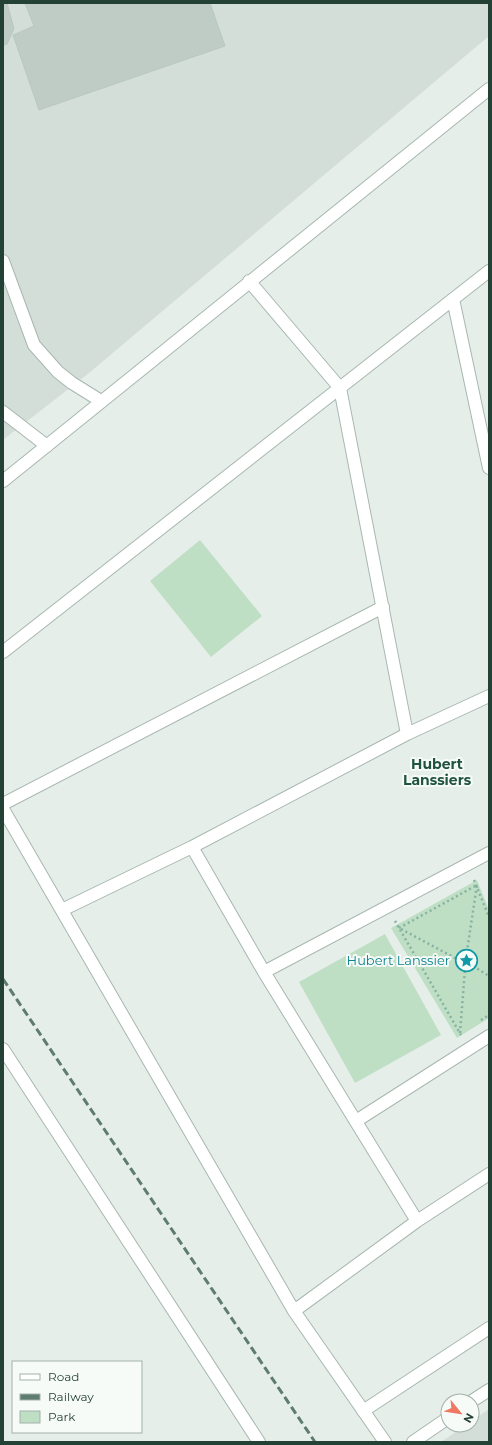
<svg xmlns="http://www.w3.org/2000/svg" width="492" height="1445" viewBox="0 0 492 1445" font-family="Montserrat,sans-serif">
<rect width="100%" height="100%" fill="#e6eeea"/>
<path fill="#d4ded9" d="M3 3H489V36L89 373 3 440Z
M489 1409V1442H441L466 1425H472V1421Z"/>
<path fill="#bfdfc5" d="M200 540 262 616 211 657 150 581Z
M477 880 489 910V1018L457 1038 391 928Z
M385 934 441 1035 355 1083 299 982Z"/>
<path fill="#beccc5" stroke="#b8c8c0" d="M3 3H7L14 29 7 44 3 45Z
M25 3H210L225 46 39 110 13 35 34 26Z"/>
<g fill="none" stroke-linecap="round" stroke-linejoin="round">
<defs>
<path id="minor" d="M3 261 34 345 58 372 72 383 101 401
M249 281 340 388 407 734
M453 299 489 468
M3 412 47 446
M3 481 489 89
M3 652 489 271
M3 804 383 607
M3 809 294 1311 385 1442
M192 847 264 972 417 1221
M62 910 192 847 407 734 489 696
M264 972 489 853
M3 1049 259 1442
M356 1121 489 1036
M294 1311 417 1221 489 1174
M472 1401 489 1390
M363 1411 489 1328
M413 1442 448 1418"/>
</defs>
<use href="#minor" stroke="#a8b7b0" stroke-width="14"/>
<path stroke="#87b2a0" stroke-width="2.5" stroke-dasharray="2 3" stroke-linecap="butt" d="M474 880 489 917
M395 921 461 1035
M399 928 477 885 467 951
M401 929 457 959
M457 960a9 9 0 1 1 18 0a9 9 0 1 1-18 0Z
M473 966 489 976
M481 1020 489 1015
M460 1033 465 969"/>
<use href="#minor" stroke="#fff" stroke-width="12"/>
<path stroke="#5f7c71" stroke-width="3" stroke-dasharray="8 4" stroke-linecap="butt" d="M3 979 315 1442"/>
</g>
<defs>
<symbol id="sight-ring" viewBox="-11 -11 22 22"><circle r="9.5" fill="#f7fbf8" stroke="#0f9aa8" stroke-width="1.5"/><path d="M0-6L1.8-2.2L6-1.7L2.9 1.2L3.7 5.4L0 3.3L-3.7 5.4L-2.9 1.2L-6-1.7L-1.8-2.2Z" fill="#0f9aa8"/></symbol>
</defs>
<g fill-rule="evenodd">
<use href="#sight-ring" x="454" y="948" width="25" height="25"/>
</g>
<g text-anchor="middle" stroke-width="4" stroke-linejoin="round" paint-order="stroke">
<g font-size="13" fill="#0d838f" stroke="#f7fbf8" text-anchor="end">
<text x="450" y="965">Hubert Lanssier</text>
</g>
<g font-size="14" font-weight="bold" fill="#205342" stroke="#f7fbf8">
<text x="437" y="769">Hubert<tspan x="437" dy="16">Lanssiers</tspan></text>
</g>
</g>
<rect width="492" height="1445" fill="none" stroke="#244136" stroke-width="8"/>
<rect x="12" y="1361" width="130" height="72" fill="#f7fbf8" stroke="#a3b1aa"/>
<rect x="20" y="1374" width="20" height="6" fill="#ffffff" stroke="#a3b1aa"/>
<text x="48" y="1381" font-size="12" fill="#244136">Road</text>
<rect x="20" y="1394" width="20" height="6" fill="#5f7c71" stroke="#a3b1aa"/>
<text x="48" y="1401" font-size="12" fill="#244136">Railway</text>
<rect x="20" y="1411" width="20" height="12" fill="#bfdfc5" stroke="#a3b1aa"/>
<text x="48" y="1421" font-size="12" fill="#244136">Park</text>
<g transform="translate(460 1413) rotate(120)"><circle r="19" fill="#f7fbf8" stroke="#a3b1aa"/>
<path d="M0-3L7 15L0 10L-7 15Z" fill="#f07762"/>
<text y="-6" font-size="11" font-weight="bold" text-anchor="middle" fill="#244136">N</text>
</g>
</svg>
